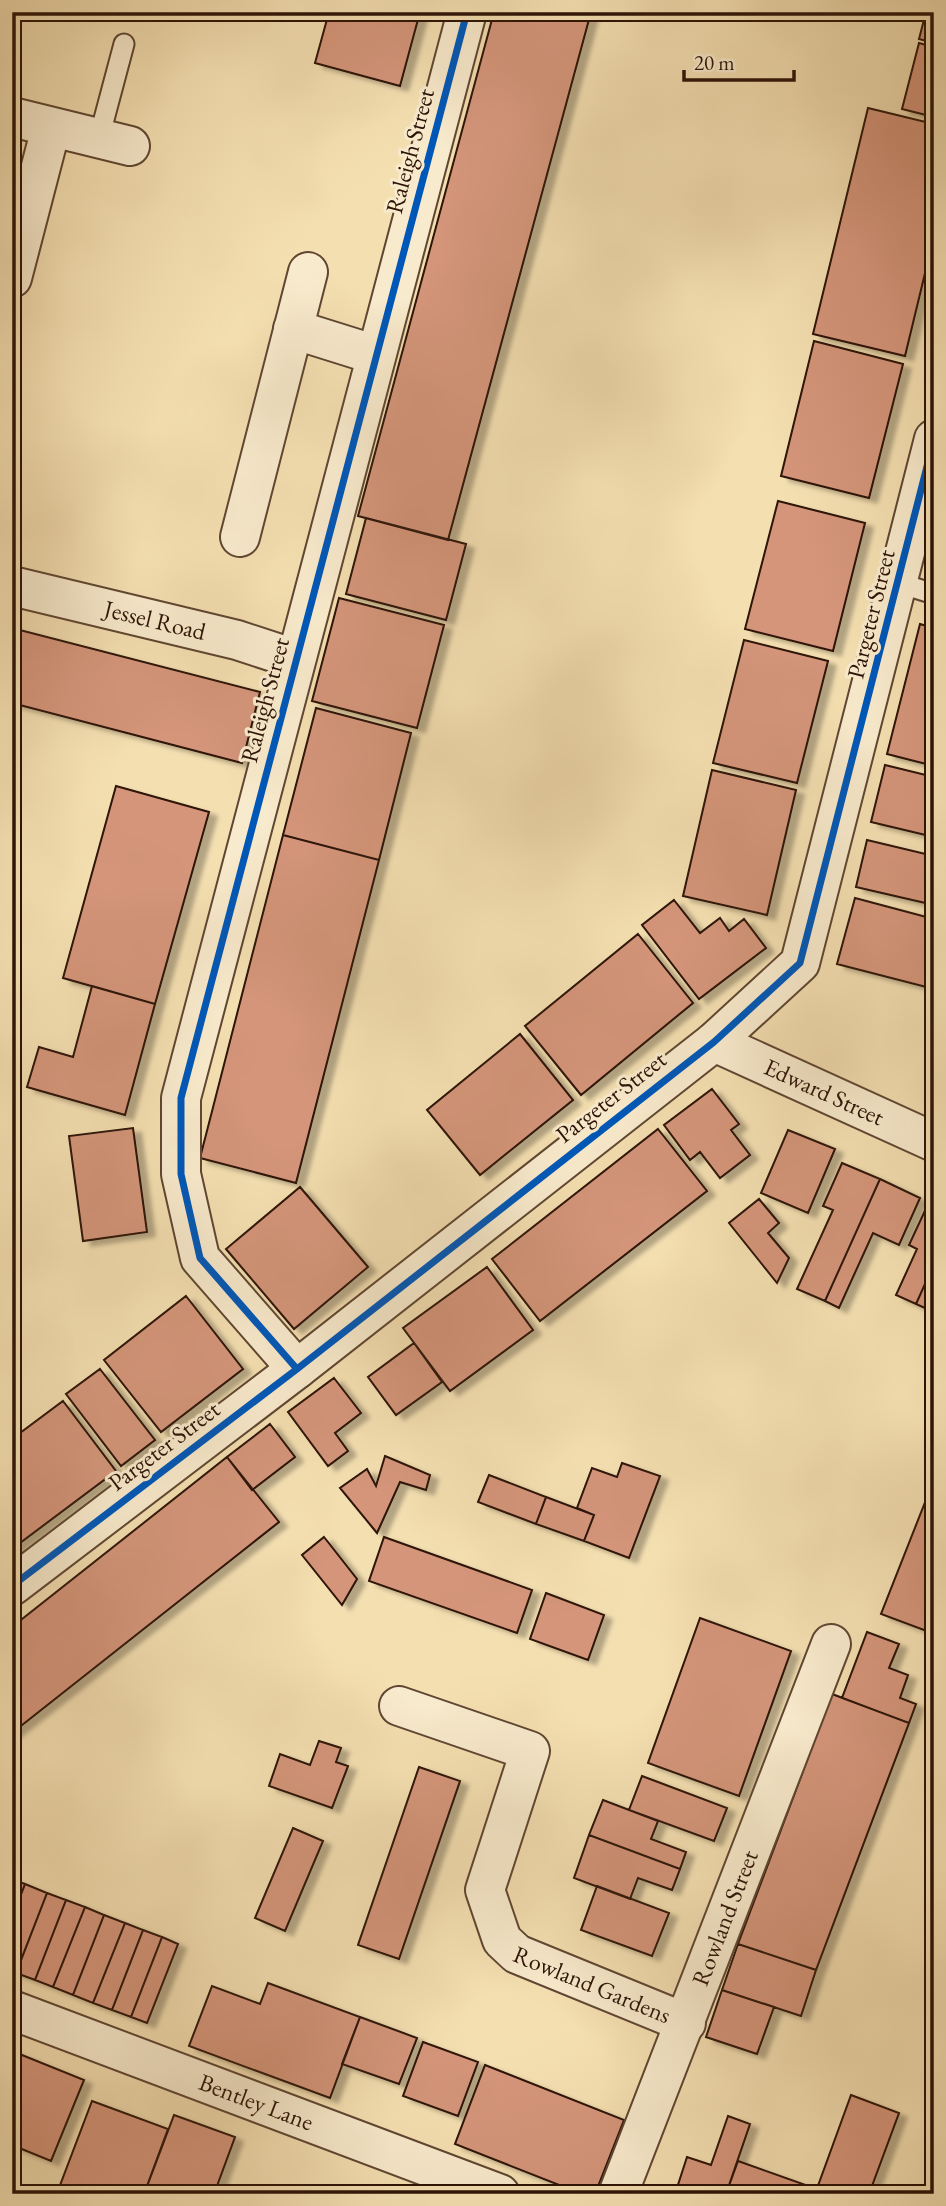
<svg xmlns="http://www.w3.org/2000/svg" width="946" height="2206" viewBox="0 0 946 2206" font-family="'EB Garamond',serif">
<defs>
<filter id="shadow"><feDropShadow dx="8" dy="4.5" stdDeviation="2" flood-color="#0004"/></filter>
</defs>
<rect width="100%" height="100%" fill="#f4dfb1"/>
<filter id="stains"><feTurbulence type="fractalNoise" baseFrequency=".00286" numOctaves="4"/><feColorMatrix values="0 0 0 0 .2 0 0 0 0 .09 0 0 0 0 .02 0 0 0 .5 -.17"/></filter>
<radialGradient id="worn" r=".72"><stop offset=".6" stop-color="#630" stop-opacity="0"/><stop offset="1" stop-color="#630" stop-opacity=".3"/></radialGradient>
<path fill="#d4957a" stroke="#2d1307" stroke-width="2" filter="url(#shadow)" d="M329 12H420L400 86 315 63Z
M494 12H591L448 540 358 516Z
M926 12H934V43L919 39Z
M919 43 934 47V117L902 109Z
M868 108 934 124V236L905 356 813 334Z
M814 341 903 364 869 498 781 476Z
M778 501 865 523 833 651 745 629Z
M366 518 466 544 446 620 346 594Z
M339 598 444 625 417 728 312 701Z
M920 624 934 628V766L887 754Z
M12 628 260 692 242 763 12 703Z
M744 640 828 661 797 783 713 763Z
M316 708 411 733 379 860 283 835Z
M885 765 934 777V837L871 822Z
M712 770 796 790 767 915 683 896Z
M116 786 209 812 155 1004 63 978Z
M283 835 379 860 296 1183 200 1158Z
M867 840 934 856V905L856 887Z
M855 898 934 919V989L837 964Z
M674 900 700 933 720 918 729 931 744 919 766 948 699 999 642 925Z
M638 934 693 1003 581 1095 525 1026Z
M92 986 155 1004 125 1115 27 1087 39 1047 73 1057Z
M520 1034 573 1100 480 1175 427 1110Z
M712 1089 739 1124 731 1130 750 1155 720 1178 700 1152 690 1160 664 1125Z
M133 1128 147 1232 83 1241 69 1136Z
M658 1129 707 1191 540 1321 492 1259Z
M788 1130 835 1149 808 1213 761 1193Z
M842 1163 880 1179 825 1301 797 1289 833 1210 823 1206Z
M880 1179 920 1198 899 1245 873 1233 839 1308 825 1301Z
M300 1187 368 1267 294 1329 226 1249Z
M759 1199 779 1223 768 1233 789 1258 777 1283 729 1223Z
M929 1202 934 1204V1264L916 1304 896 1295 917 1249 909 1245Z
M934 1264V1293L927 1309 916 1304Z
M487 1267 533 1330 450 1391 403 1328Z
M186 1296 243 1369 161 1432 104 1360Z
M414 1343 442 1382 396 1415 368 1377Z
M100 1369 155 1440 121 1466 66 1394Z
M334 1378 361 1413 335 1433 348 1451 328 1466 288 1412Z
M63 1401 116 1471 12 1549V1439Z
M270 1424 295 1457 252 1490 227 1457Z
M385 1456 430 1475 426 1490 400 1482 377 1533 340 1488 367 1469 376 1486Z
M227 1457 279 1522 12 1733V1627Z
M622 1463 660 1476 629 1558 584 1541 594 1515 577 1508 592 1468 617 1477Z
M489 1475 546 1497 536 1524 478 1502Z
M933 1482 934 1628 932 1633 881 1614Z
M546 1497 594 1515 584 1541 536 1524Z
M324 1537 357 1579 342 1605 302 1555Z
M384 1537 532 1590 517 1633 369 1581Z
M546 1593 604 1615 588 1660 530 1639Z
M700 1618 791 1651 739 1796 648 1763Z
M867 1632 899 1644 889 1668 908 1675 900 1698 916 1704 909 1723 842 1698Z
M832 1694 909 1723 816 1970 738 1944Z
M319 1741 341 1748 336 1762 348 1766 332 1808 269 1786 280 1754 310 1765Z
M419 1767 460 1781 399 1959 358 1945Z
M642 1776 727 1808 714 1841 629 1810Z
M603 1800 658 1821 651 1839 686 1852 680 1869 589 1835Z
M293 1828 323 1841 285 1931 255 1918Z
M589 1835 680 1869 672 1890 638 1878 630 1899 574 1878Z
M12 1879 25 1884 12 1918Z
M25 1884 47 1893 16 1973 12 1971V1918Z
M597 1886 669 1913 652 1956 581 1930Z
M47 1893 66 1900 35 1980 16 1973Z
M66 1900 85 1907 53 1987 35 1980Z
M85 1907 104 1915 73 1995 53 1987Z
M104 1915 125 1923 93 2003 73 1995Z
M125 1923 143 1930 112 2010 93 2003Z
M143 1930 162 1937 131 2017 112 2010Z
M162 1937 178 1944 147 2023 131 2017Z
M738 1944 816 1970 801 2016 722 1990Z
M268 1983 360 2017 330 2098 189 2046 212 1986 260 2004Z
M722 1990 774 2007 757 2054 706 2037Z
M360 2017 417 2038 399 2084 342 2064Z
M423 2042 478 2062 458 2116 403 2096Z
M12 2051 84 2080 51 2161 12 2145Z
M485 2065 624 2120 595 2194H582L455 2144Z
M851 2095 899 2113 869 2194H815Z
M92 2101 168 2129 144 2194H74L59 2188Z
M174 2115 235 2137 214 2194H158L146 2189Z
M728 2116 750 2124 726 2194H675L687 2157 711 2165Z
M738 2161 817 2189 815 2194H726Z"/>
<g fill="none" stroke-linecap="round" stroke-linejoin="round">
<defs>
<path id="service" d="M99 138 124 44
M899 583 934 594"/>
<g id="minor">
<path d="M12 117 130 146"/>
<path d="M12 278 51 128"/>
<path d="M293 329 376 355"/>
<path d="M240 537 308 272"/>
<path id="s1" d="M12 586 237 640 295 659"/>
<path id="s2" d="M714 1042 934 1142"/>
<path d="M297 1369 200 1258 181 1174V1098L467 12"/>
<path d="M12 1586 297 1369 714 1042 800 963 934 439"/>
<path id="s3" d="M399 1706 530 1751 485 1890 502 1940 517 1954 686 2023"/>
<path id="s4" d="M618 2194 831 1644"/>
</g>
<g id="tertiary">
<path id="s5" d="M12 2010 500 2194"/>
</g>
</defs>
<use href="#service" stroke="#5f4632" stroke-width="23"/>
<use href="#minor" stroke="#5f4632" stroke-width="42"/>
<use href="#tertiary" stroke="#5f4632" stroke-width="42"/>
<use href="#service" stroke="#f8eacc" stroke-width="19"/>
<use href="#minor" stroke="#f8eacc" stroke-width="38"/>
<use href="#tertiary" stroke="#f8eacc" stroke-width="38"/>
<defs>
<path id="cycleway" d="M297 1369 200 1258 181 1174V1098L467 12
M12 1586 297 1369 714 1042 800 963 934 439"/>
</defs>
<use href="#cycleway" stroke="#f8eacc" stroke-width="11"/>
<use href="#cycleway" stroke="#0057b8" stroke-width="7"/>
</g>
<g text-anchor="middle" stroke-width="6" stroke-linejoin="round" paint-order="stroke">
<g font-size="24" fill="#2d1307" stroke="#f8eacc">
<text transform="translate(410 151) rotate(-75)" y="8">Raleigh Street</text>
<text transform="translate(871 614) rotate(-76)" y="8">Pargeter Street</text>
<text dy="8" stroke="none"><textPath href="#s1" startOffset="147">Jessel Road</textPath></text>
<text transform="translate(265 700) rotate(-75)" y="8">Raleigh Street</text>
<text dy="8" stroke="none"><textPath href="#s2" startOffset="121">Edward Street</textPath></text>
<text transform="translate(611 1097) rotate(-38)" y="8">Pargeter Street</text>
<text transform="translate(164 1446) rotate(-37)" y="8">Pargeter Street</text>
<text dy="8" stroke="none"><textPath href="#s4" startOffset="296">Rowland Street</textPath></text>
<text dy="8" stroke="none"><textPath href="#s3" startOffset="439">Rowland Gardens</textPath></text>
<text dy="8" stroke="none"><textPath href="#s5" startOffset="261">Bentley Lane</textPath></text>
</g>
</g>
<rect width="946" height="2206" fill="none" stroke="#f4dfb1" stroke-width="42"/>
<rect x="14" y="14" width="918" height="2178" fill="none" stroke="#2d1307" stroke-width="3.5"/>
<rect x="21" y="21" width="904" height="2164" fill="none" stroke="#2d1307" stroke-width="2"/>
<path d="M684 70v10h110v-10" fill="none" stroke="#2d1307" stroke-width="3.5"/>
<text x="694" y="70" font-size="21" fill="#2d1307" stroke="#f8eacc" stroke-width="5" paint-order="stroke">20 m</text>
<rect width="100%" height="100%" filter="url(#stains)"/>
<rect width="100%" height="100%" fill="url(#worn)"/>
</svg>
